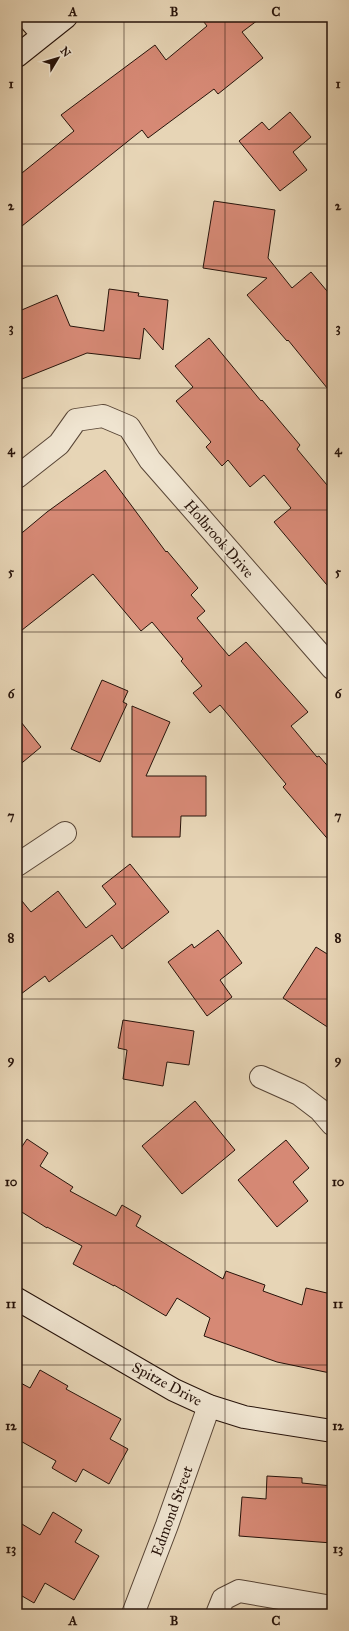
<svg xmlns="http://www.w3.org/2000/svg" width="349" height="1631" font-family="'IM FELL Great Primer',serif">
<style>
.building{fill:#d68975;stroke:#27130a}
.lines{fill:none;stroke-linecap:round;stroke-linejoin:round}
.street-casing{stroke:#574435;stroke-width:24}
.secondary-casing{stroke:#27130a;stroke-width:24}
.street{stroke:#efe4d0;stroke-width:22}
.secondary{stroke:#efe4d0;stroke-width:22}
.grid{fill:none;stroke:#27130a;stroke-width:1;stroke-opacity:0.55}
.labels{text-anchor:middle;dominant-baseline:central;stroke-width:3;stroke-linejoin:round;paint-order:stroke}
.street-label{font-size:15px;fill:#27130a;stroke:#efe4d0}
.neatline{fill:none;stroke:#27130a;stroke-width:1.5}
.grid-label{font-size:13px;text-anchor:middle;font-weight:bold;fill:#27130a}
</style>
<rect width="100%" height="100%" fill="#e7d5b6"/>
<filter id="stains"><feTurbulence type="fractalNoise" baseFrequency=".005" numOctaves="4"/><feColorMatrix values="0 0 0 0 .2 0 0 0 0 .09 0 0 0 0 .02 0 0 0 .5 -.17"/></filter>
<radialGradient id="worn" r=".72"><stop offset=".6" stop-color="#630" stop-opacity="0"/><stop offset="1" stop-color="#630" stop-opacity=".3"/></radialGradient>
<path class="building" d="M200,17H262L242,32L263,58L218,94L214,89L148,138L142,130L17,230V177L74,131L61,115L155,45L166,60L207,26Z
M290,112L311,137L293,152L307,170L280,191L239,141L262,122L269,130Z
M214,201L275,210L268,258L292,288L311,272L332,297V394L288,340L287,341L247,295L267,278L203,268Z
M109,289L139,293L138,296L168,300L163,350L144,328L140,359L87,353L17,381V312L57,295L70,326L104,331Z
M209,338L261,401L262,400L300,445L297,449L332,491V591L274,522L291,508L264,475L250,487L228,460L222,466L206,447L211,442L176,401L193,387L175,366Z
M105,470L166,552L167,551L198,588L191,595L205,611L197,618L229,656L246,642L308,712L291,726L317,757L319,756L332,771V844L283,787L286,784L220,705L210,713L193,693L202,686L181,661L183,659L152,622L141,631L93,574L17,634V537L47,512Z
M102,680L128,691L123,702L127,704L100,762L71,749Z
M132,706L170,722L146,776H206V816H181L180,837H132Z
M17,717L41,747L17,767Z
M130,864L169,912L122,949L112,935L49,982L45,976L17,997V895L31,912L58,891L86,928L116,904L102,886Z
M218,930L242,963L220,980L232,997L207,1016L168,962L192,944L194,948Z
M316,947L332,957V1030L283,998Z
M123,1020L194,1031L189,1065L167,1062L163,1086L123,1079L127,1050L118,1048Z
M195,1101L235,1150L182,1194L142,1146Z
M27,1139L48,1153L40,1166L73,1187L70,1191L116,1216L122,1205L141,1216L136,1226L223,1279L226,1271L265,1285L263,1291L302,1305L306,1288L331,1294L328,1307L332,1308V1362L330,1373L277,1362L204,1336L210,1318L177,1298L166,1316L114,1285V1286L73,1264L82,1246L47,1227V1228L17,1209V1154Z
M286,1140L309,1168L293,1182L308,1201L277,1227L238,1180Z
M40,1370L68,1386L66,1389L121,1419L110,1439L128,1449L109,1484L83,1469L76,1482L52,1468L56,1461L17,1439V1381L30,1388Z
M267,1476L302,1478V1483L332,1486V1543L239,1536L242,1497L266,1499Z
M53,1512L82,1530L75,1542L99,1556L74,1600L45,1583L34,1603L17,1593V1521L40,1535Z"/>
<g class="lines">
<g class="street-casing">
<path id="street" d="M17,477L59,444L76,420L103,416L129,427L150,460L332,668
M17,865L65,833
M261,1077L299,1094L320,1110L332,1124
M133,1614L167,1525L209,1406
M217,1614L223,1599L239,1591L332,1607"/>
</g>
<g class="secondary-casing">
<path id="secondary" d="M27,17L43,35
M17,56L66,17
M17,1299L174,1390L209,1406L244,1417L332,1431"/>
</g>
<use href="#street" class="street"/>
<use href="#secondary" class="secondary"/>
</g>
<path class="grid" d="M124,17V1614M225,17V1614M17,144H332M17,266H332M17,388H332M17,510H332M17,632H332M17,754H332M17,877H332M17,999H332M17,1121H332M17,1243H332M17,1365H332M17,1487H332"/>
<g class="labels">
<g class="street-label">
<text transform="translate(219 539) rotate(49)">Holbrook Drive</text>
<text transform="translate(167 1384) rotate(28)">Spitze Drive</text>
<text transform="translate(172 1511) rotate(-70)">Edmond Street</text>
</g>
</g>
<rect width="349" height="1631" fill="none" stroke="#e7d5b6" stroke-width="44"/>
<g transform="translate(58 58) rotate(52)" stroke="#efe4d0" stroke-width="3" paint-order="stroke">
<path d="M0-3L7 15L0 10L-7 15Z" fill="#27130a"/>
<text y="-6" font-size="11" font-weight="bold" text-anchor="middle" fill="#27130a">N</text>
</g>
<rect x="22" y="22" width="305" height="1587" class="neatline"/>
<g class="grid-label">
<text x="73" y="16">A</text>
<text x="174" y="16">B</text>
<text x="276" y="16">C</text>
<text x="11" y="88">1</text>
<text x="338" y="88">1</text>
<text x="11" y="210">2</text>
<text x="338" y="210">2</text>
<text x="11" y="332">3</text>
<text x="338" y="332">3</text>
<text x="11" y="454">4</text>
<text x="338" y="454">4</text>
<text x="11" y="576">5</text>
<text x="338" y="576">5</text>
<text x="11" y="698">6</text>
<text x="338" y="698">6</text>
<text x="11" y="820">7</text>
<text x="338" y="820">7</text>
<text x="11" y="942">8</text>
<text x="338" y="942">8</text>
<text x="11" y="1064">9</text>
<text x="338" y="1064">9</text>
<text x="11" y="1186">10</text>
<text x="338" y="1186">10</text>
<text x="11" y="1308">11</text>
<text x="338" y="1308">11</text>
<text x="11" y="1430">12</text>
<text x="338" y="1430">12</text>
<text x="11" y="1553">13</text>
<text x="338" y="1553">13</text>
<text x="73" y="1625">A</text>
<text x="174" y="1625">B</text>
<text x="276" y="1625">C</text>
</g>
<rect width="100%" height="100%" filter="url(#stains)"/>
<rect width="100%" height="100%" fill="url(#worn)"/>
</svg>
